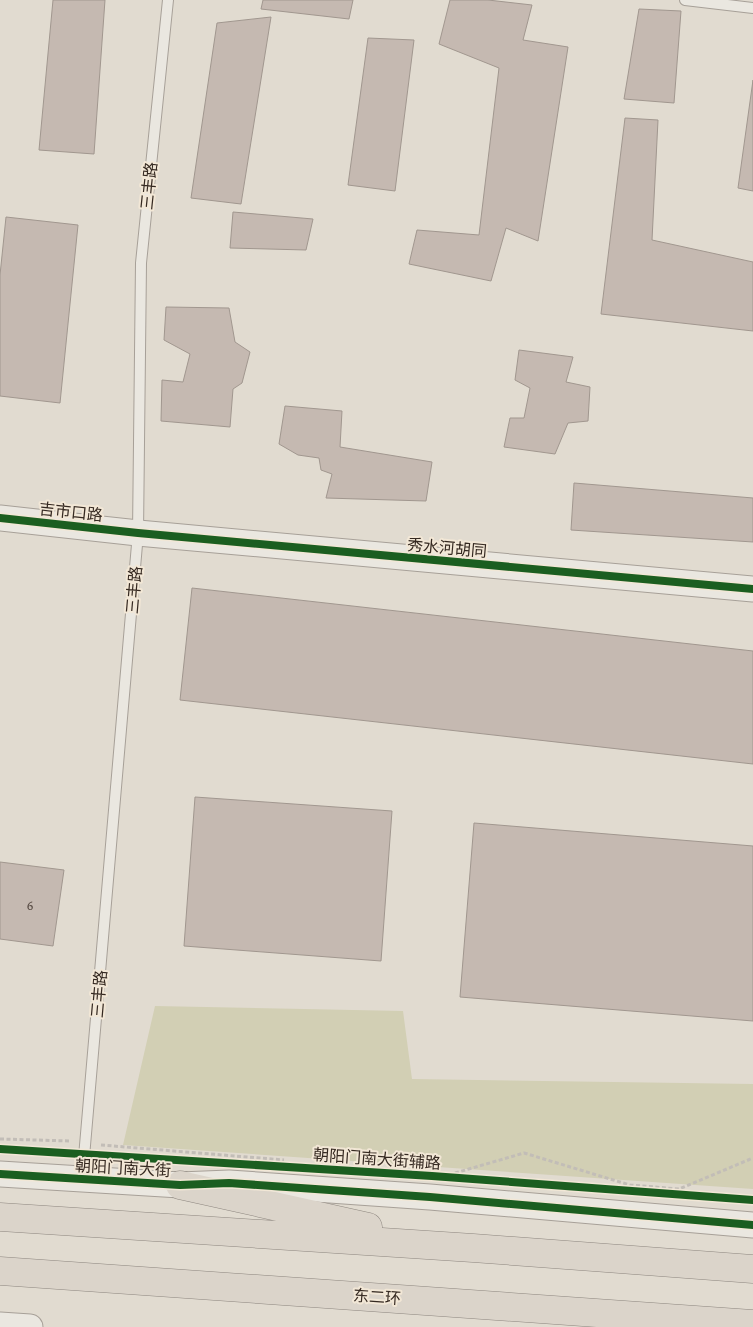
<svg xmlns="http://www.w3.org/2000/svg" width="753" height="1327" font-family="'Crimson Pro','Noto Sans SC',serif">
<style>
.green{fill:#d2cfb4}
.building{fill:#c5b9b1;stroke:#a1978f}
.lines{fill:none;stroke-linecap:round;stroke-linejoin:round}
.service-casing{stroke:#a7a098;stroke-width:12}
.tertiary-casing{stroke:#a7a098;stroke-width:27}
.trunk-casing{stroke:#8d867f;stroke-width:29}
.path{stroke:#c2bdb7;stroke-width:3;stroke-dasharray:4 2.5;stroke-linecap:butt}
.service{stroke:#eae7e0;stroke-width:10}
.tertiary{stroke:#eae7e0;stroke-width:25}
.trunk{stroke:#dbd4ca;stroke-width:28}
.cycleway-casing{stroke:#f2e7d6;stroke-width:11}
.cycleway{stroke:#1b5e20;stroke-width:8}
.labels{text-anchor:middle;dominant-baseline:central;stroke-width:4;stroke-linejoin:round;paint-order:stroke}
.number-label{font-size:14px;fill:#594d45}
.street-label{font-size:16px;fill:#352921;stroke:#f2e7d6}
</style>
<rect width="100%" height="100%" fill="#e1dbd0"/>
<path class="green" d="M155,1006L403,1011L412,1079L753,1084V1189L123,1145Z"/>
<path class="building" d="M53,0H105L94,154L39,150Z
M263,0H353L349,19L261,9Z
M450,0H488L532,5L523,40L568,47L538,241L506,228L491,281L409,264L417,230L479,235L499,68L439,44Z
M639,9L681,11L674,103L624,99Z
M271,17L241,204L191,198L217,23Z
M368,38L414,40L395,191L348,185Z
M753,80V191L738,188Z
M625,118L658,120L652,240L753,262V331L601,314Z
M233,212L313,219L306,250L230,248Z
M6,217L78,225L60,403L0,396V275Z
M166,307L229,308L235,342L250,352L242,383L233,389L230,427L161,421L162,380L183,382L190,354L164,340Z
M519,350L573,357L566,382L590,387L588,421L568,423L555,454L504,447L510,418H524L530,388L515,380Z
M285,406L342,411L340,447L432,462L426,501L326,498L332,474L321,470L319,458L298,455L279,444Z
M574,483L753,498V542L571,530Z
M192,588L753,651V764L180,700Z
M195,797L392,811L381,961L184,946Z
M474,823L753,846V1021L460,997Z
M0,862L64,870L53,946L0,939Z"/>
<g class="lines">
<g class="service-casing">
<path id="service" d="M685,0L753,8
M82,1180L138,533L141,263L168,0"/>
</g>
<g class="tertiary-casing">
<path id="tertiary" d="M0,518L138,533L753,589
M0,1174L180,1185L229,1183L430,1197L753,1225
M0,1325L30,1327"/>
</g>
<g class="trunk-casing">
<path id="trunk" d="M180,1185L368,1227
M0,1217L473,1248L753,1269
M0,1271L753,1324"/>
</g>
<path class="path" d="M0,1139L70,1141
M101,1145L284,1160
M455,1173L524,1153L630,1185L679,1189L753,1158"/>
<use href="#service" class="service"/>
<use href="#tertiary" class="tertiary"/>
<use href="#trunk" class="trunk"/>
<g class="cycleway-casing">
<path id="cycleway" d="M0,518L138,533L753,589
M0,1149L432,1176L753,1200
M0,1174L180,1185L229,1183L430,1197L753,1225"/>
</g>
<use href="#cycleway" class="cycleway"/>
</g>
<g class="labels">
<g class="number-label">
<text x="30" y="905">6</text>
</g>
<g class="street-label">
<text transform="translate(149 186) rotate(-84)">三丰路</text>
<text transform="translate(71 512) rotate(6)">吉市口路</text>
<text transform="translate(447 548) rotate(5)">秀水河胡同</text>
<text transform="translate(134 590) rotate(-85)">三丰路</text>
<text transform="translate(99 994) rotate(-85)">三丰路</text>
<text transform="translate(377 1159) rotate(4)">朝阳门南大街辅路</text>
<text transform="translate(123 1168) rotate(3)">朝阳门南大街</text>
<text transform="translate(377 1297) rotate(4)">东二环</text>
</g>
</g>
</svg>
